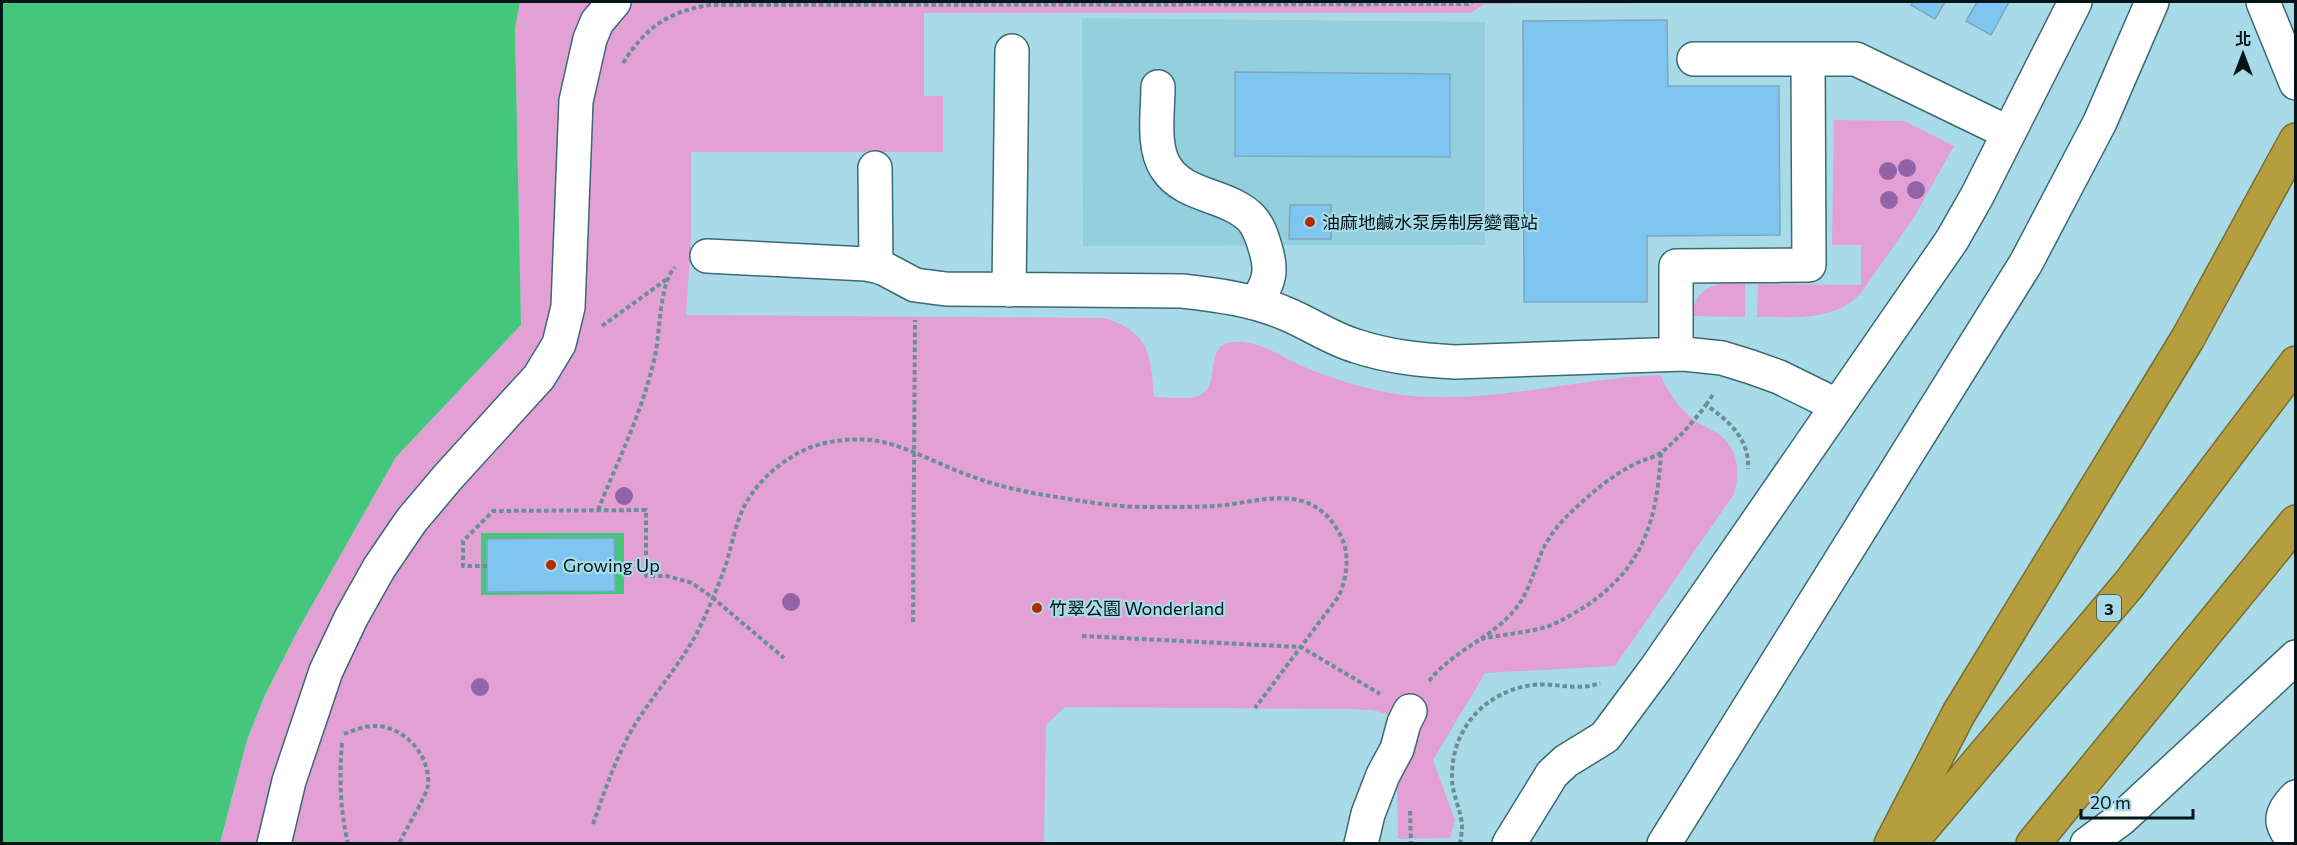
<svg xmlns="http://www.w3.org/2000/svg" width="2297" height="845" font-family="Commissioner,'Noto Sans TC',sans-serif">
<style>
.built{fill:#94cfde}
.green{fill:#e3a0d4}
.water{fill:#45c67d;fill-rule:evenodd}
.building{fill:#7ec6ef;stroke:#7fa6be;stroke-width:1.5}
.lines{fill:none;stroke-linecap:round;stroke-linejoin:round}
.minor-casing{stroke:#3a6a75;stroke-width:36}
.highway-casing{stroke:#776e31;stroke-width:36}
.path{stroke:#688e97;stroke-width:4;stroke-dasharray:4.5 3;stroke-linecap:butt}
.minor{stroke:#fff;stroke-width:33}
.highway{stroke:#b69e3e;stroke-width:33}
.tree{fill:#9363a7}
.poi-dot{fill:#b42a00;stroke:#a8dbe7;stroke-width:2}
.labels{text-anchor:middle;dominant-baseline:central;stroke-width:4.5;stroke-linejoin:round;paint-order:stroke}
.shield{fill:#a8dbe7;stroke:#345057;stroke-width:1.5}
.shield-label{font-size:16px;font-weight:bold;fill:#031519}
.poi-label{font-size:18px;fill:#031519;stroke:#a8dbe7;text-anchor:start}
</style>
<rect width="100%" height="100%" fill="#a8dbe7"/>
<path class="built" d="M1082,18L1485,22V245L1083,246Z"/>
<path class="green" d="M520,2H1890L1485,4L1470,13H924V96H943V152H691V241L686,315L1104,318C1150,332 1151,355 1154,397C1167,397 1183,399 1195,397C1225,390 1201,345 1232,342C1262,340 1282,358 1309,369C1342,382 1378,393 1414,396C1496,403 1578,378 1660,375C1669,392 1679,409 1694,420C1701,425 1708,428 1715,432C1738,445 1741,470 1734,494L1615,666L1485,673L1433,760L1455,820L1450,838L1398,839L1396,717L1373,710L1346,709L1065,707L1046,725L1044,843L220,844L247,740L265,695L298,630L396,457L521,325L515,28Z
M1834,120L1904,121L1954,146L1914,217L1861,293C1833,322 1795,317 1757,317L1758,284L1861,285V245H1832Z
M1726,283L1745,284V317L1691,316C1695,295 1705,286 1726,283Z"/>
<path class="water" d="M2,2H520L515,28L521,325L396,457L298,630L265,695L247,740L220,843H2Z
M481,533H624V594L481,595ZM487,539L614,538L615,590L487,592Z"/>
<path class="building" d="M1913,2H1945L1935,19L1911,5Z
M1977,2H2009L1991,35L1966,21Z
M1667,20L1668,86H1779L1780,235L1647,236V302H1524L1523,21Z
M1235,72L1450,74V157L1235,156Z
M1290,205H1331V239H1289Z
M614,538L615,591L487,592V539Z"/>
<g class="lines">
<g class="minor-casing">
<path id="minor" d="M2263,2L2296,83
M1694,59H1856L2009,133
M1158,87C1158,112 1152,147 1166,168C1185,198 1229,194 1252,219C1259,227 1262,237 1265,247C1273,272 1269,282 1256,303
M875,168L876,266L885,269L915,285L946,289L1182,291C1219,295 1255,300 1289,315C1312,325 1332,339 1356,346C1389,357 1421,360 1455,362L1684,354L1722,358L1751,367L1779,377L1836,405
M707,256L866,264L876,266
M1009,290L1012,51
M1676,354V266L1809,265L1808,59
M2296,797C2278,815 2279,825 2296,843
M274,844L289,781L326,671L351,618L379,568L411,521L448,477L539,377L559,344L568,307L576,101L590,39L597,22L614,2
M1361,844L1368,814L1383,775L1397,749L1404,723L1410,711
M1509,844L1552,774L1566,761L1605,737L1657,667L1952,240L1977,196L2075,2
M1664,844L2026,263L2100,122L2152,2
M2087,844L2121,819L2296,657"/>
</g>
<g class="highway-casing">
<path id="highway" d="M1891,844L1959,713L2188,338L2296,140
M1909,844L2130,583L2296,363
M2033,844L2296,522"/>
</g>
<path class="path" d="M623,63C646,27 668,12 709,5L1468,4L1472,2
M602,326L667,279
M1706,405L1714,393
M598,510C619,458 645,406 656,351C660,328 660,283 675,267
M487,566H463V541L493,511L646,510V576H667L692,583L713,598L784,658
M913,622L915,320
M1082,636L1301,647L1380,694
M1481,639C1503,634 1528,633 1549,626C1562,621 1574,613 1586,606C1644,567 1657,520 1661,452
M1429,681C1452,652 1487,640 1511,614C1529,595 1533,572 1543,549C1552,531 1566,516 1581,503C1598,487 1616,473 1637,463C1645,459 1655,457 1662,452C1678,439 1694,421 1706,405C1728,420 1750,439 1748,469
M344,734C352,731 361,727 371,726C402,724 431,754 428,785C426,798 405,830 399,844
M342,743C339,778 340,809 348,844
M1410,811L1411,844
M593,824C605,790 616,757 634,726C654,694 679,666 697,633C708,611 718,587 726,564C733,542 736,518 749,498C759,482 774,468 790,458C816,440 854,436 883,442C912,449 940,465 968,475C994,485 1023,492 1051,496C1086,502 1121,508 1157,507C1176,507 1196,507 1216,506C1260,502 1308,482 1337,529C1351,551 1348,573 1339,596L1255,708
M1460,844C1461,838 1462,831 1462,825C1461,809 1451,792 1452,776C1452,728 1485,692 1532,685C1555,682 1577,692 1600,683"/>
<use href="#minor" class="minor"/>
<use href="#highway" class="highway"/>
</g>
<g class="tree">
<circle cx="1907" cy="168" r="9"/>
<circle cx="1888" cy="171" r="9"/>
<circle cx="1916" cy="190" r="9"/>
<circle cx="1889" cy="200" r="9"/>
<circle cx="624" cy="496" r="9"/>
<circle cx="791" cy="602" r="9"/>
<circle cx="480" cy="687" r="9"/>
</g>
<g class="poi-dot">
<circle cx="1310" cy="222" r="6"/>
<circle cx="551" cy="565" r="6"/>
<circle cx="1037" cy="608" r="6"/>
</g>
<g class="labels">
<rect class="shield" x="2097" y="595" width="24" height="26" rx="4.5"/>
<g class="shield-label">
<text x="2109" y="608">3</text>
</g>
<g class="poi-label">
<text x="1322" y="222">油麻地鹹水泵房制房變電站</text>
<text x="563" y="565">Growing Up</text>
<text x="1049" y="608">竹翠公園 Wonderland</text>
</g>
</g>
<rect width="2297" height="845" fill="none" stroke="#031519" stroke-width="6"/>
<g transform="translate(2243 54)" stroke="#a8dbe7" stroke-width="4.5" paint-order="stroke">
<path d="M0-4.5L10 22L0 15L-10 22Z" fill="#031519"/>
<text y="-9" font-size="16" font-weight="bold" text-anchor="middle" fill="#031519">北</text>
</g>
<path d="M2081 809v9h112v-9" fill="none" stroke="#031519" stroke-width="3"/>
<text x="2090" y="809" font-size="18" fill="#031519" stroke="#a8dbe7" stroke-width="4.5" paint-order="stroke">20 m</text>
</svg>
